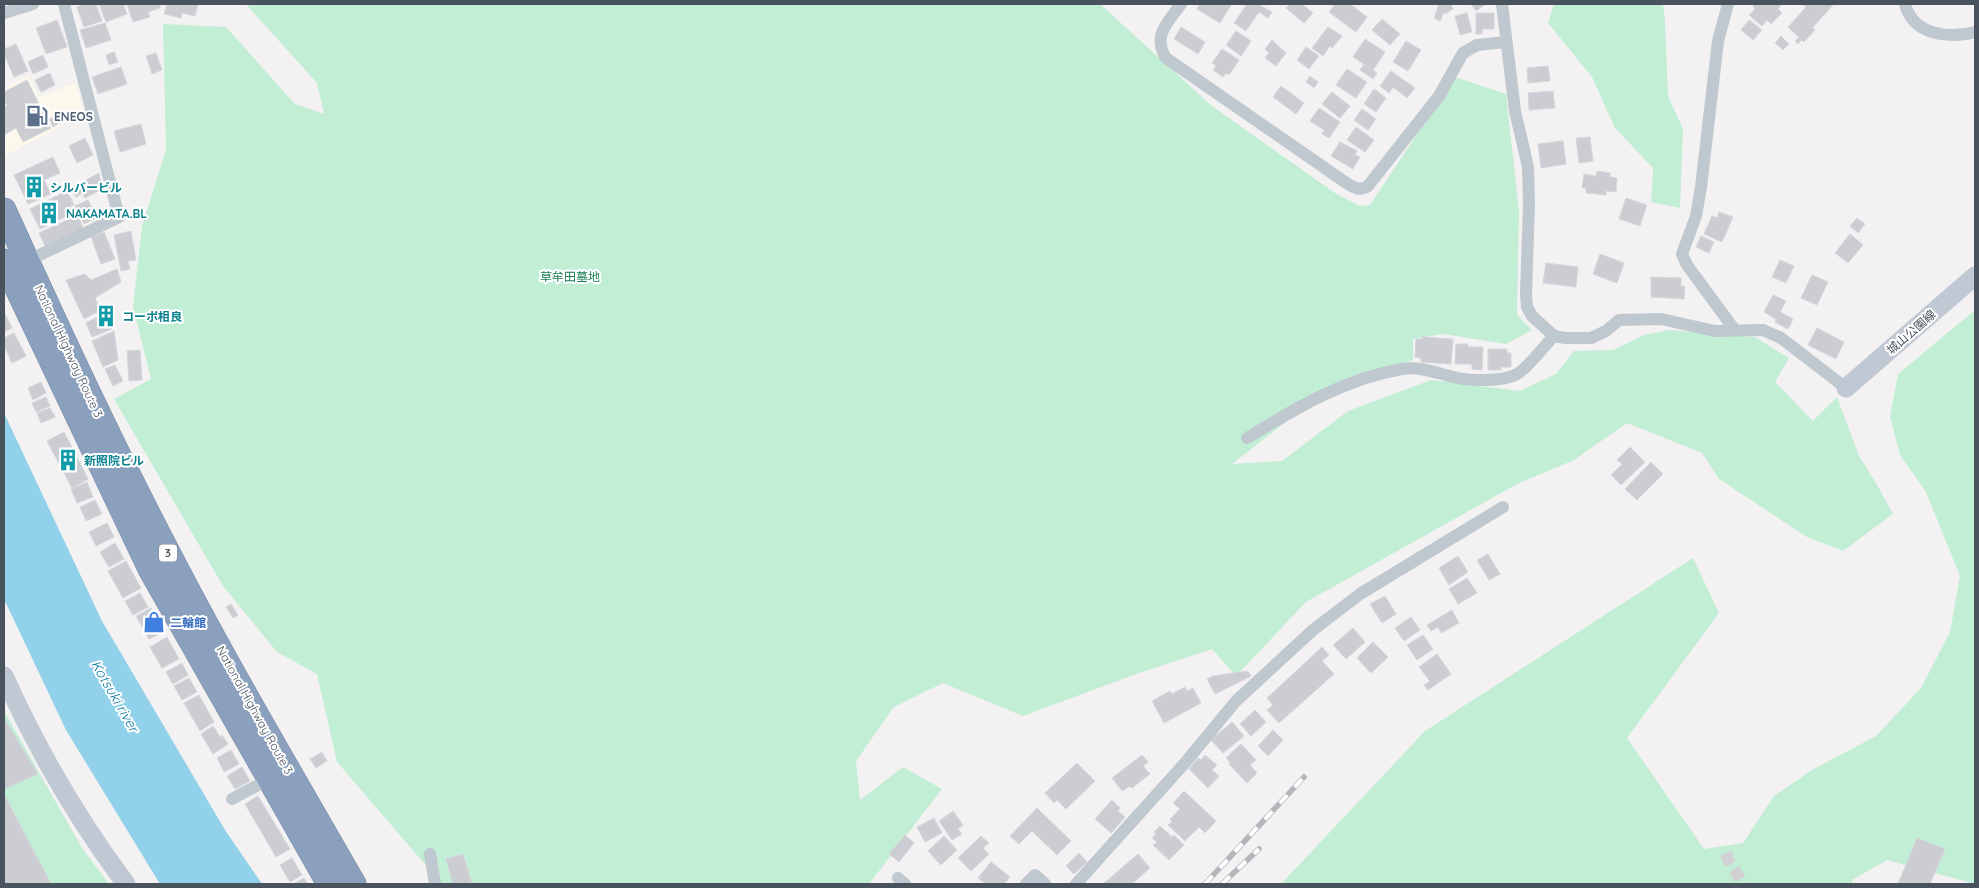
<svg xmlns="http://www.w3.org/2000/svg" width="1979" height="888" font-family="Quicksand,'Noto Sans JP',sans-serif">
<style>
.commercial{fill:#fcf8ec}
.green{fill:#c2eed6}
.water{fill:#91d1e9}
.building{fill:#cbcdd3;stroke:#d5d7dc}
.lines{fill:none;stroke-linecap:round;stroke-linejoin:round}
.street-tunnel{stroke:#d1d1d4;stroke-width:12;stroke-dasharray:12 6;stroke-linecap:butt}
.highway-casing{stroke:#768ba9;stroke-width:25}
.street{stroke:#bfc7cf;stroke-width:12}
.secondary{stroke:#c0c8d4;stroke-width:19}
.highway{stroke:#8ba0bd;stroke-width:24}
.rail-casing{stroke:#b3b6bb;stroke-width:5.5}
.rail{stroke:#fff;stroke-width:4;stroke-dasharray:11;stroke-linecap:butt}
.labels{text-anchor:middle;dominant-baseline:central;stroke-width:4;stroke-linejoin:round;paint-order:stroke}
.shield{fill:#fff;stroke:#80878e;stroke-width:1}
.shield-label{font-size:11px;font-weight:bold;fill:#49535e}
.service-label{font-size:12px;font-weight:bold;fill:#4e5e75;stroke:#fff;text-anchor:start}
.culture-label{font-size:12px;font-weight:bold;fill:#0d838f;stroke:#fff;text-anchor:start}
.park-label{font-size:12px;fill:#1b7e53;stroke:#fff}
.street-label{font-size:12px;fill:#49535e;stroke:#fff}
.shop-label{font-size:12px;font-weight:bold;fill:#366cbe;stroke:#fff;text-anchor:start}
.water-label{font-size:14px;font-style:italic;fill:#127ea8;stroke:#fff}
</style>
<rect width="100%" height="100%" fill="#f3f1f1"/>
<path class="commercial" d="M28,76L39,97L76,83L83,111L58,121L59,126L54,128L55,130L4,156V88Z"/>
<path class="green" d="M246,4H1100L1212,106L1335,193L1360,206L1370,205L1455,77L1506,94L1519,211L1517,315L1532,330L1506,344L1443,334L1413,339V360L1337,382L1232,464L1282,461L1348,411L1431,380L1520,391L1556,374L1574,351L1613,350L1644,335L1669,330L1755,337L1789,358L1775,382L1813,421L1837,397L1859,456L1876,483L1893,514L1843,551L1807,537L1719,479L1702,453L1627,423L1574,460L1519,483L1306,602L1236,676L1212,649L1139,673L1023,716L943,683L894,707L856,761L860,800L903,767L942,789L869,884H442L337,762L317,674L277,652L223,586L114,399L151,379L133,307L142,226L166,150L163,24L226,27L295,104L324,114L317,83Z
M1554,4H1663L1665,22L1668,96L1683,129L1680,208L1651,202L1653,168L1615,128L1592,77L1548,23Z
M1975,310V884L1887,860L1852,880V884H1281L1425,731L1693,558L1719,613L1627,738L1704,849L1743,843L1774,796L1812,770L1876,736L1921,688L1950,632L1960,576L1926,492L1900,455L1890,416L1898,374Z
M4,711L82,848L109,884H4Z"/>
<path class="water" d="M4,413L102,621L225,830L262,884H160L66,730L4,599Z"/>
<path class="building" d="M85,4H96L102,21L84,27L77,7Z
M99,4H123L127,14L106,22Z
M127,4H159L160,8L148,12L150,17L133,22Z
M163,4H198L195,16L182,13L181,18L164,14L167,5Z
M1200,4H1228L1231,5L1220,23L1197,9Z
M1247,4H1258L1272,12L1268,18L1259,12L1246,31L1234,23Z
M1290,4H1302L1313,13L1304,23L1286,8Z
M1335,4H1350L1367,17L1356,32L1329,12Z
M1439,4H1450L1453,9L1445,14L1444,12L1440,21L1434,18Z
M1471,4H1486L1476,11Z
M1755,4H1782L1778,9L1782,13L1771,24L1767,20L1762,26L1749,15L1755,9L1753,6Z
M1804,4H1834L1812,28L1815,30L1804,42L1802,40L1798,44L1795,41L1799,37L1788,27L1806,7L1803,5Z
M1467,13L1472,32L1460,35L1455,16Z
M1476,13H1494V29H1482V34H1476Z
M1382,19L1400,34L1390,45L1372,30Z
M57,20L67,47L46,54L36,28Z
M1749,20L1762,30L1753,40L1741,30Z
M105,23L111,40L86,48L80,30Z
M1181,27L1205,42L1198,54L1174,39Z
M1328,27L1342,36L1332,48L1330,46L1323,56L1312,48Z
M1236,31L1251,41L1241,56L1226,45Z
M1781,36L1789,44L1783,50L1775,43Z
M1365,39L1385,52L1373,70L1353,57Z
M1272,40L1286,53L1276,66L1265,58L1269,53L1265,49Z
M1406,41L1421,50L1408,71L1393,62Z
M16,44L28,71L14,77L4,54V49Z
M1306,47L1319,56L1309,69L1297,60Z
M1222,49L1239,60L1229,75L1226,73L1223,77L1213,70L1216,66L1212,63Z
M114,52L118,62L109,65L106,55Z
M156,53L162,70L152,74L146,56Z
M43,55L48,67L33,74L28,62Z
M1364,64L1377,73L1373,79L1360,70Z
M1548,66L1550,81L1528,83L1527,68Z
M121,67L127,84L98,94L92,77Z
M1347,69L1367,82L1356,98L1336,85Z
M1391,71L1415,88L1407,98L1393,87L1389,93L1380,86Z
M50,73L55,85L41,92L35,80Z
M1310,76L1318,82L1314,88L1306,82Z
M27,80L51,128L23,142L16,128L4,135V108L7,106L4,99V92Z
M1281,86L1304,103L1296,114L1273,97Z
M1374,89L1386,98L1376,112L1364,104Z
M1553,91L1555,108L1529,110L1528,93Z
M1332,92L1350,106L1340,118L1322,104Z
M1319,108L1340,122L1329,138L1322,134L1324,130L1310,121Z
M1362,109L1376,119L1368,130L1354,120Z
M54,117L58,124L53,127L49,119Z
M141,124L146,144L120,152L114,131Z
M1356,127L1374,140L1365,152L1347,140Z
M1590,137L1593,161L1579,163L1576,138Z
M85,138L93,155L77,163L69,146Z
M1563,141L1566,164L1541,168L1538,144Z
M1340,142L1357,151L1355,155L1360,157L1353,169L1331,156Z
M53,157L60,173L44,180L51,194L28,204L14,175Z
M1597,171L1610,173V177L1617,178L1616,192L1606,191V195L1586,193V188H1582L1584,174L1596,176Z
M99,173L102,189L85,198L82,193L76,197L71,188Z
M67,191L74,205L64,209L67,216L40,229L30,209Z
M1626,198L1647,205L1640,226L1619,219Z
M88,200L96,218L84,224L75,206Z
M1719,212L1733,217L1722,242L1704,234L1712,216L1717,218Z
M78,215L83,228L45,246L39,233Z
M1857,218L1865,224L1858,233L1850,226Z
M131,231L136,260L128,261L130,269L121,271L114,235Z
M104,232L115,259L101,264L91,237Z
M1850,234L1863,245L1848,263L1835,253Z
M1701,236L1714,242L1709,253L1696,247Z
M1600,254L1624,263L1617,283L1593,274Z
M1780,260L1794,266L1786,283L1772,277Z
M1546,263L1578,267L1576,287L1543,283Z
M117,269L121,282L95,298L101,310L84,319L66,280L85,274L91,280Z
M1812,275L1828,282L1817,305L1801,298Z
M1651,277L1681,278V286H1685L1684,299L1651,297Z
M1773,295L1786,301L1780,312L1793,319L1788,329L1775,322L1776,319L1764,312Z
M112,309V329L92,337L86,323Z
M4,312L12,328L4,332Z
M1817,328L1844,342L1836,359L1808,345Z
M114,331L118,360L103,367L92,341Z
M14,333L26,356L12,363L4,345V338Z
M1422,337L1453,339L1451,364L1421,362V358L1415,357L1416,339H1422Z
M1456,344H1468V347H1483L1482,370L1472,369V364H1455Z
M1488,349H1507V353H1511V367H1501V370H1488Z
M140,350L142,380L129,381L127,351Z
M115,365L123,381L113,386L105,369Z
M41,382L46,393L33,400L28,388Z
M46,397L50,406L36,412L32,403Z
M50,408L55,417L41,423L37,413Z
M64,432L88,479L72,488L47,441Z
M1630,447L1645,462L1621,485L1611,475L1622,464L1617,460Z
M1651,462L1663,474L1637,500L1625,489Z
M87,482L93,497L77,503L71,489Z
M95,500L102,514L86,521L80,507Z
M107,523L114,537L96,546L89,532Z
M115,543L124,559L109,567L100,552Z
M1488,554L1500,574L1489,580L1477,560Z
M1458,556L1468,572L1449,585L1439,568Z
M126,561L141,588L123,598L108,571Z
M1467,578L1477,593L1458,604L1449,589Z
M140,593L148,607L133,615L125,601Z
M1385,596L1396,614L1382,623L1370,604Z
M231,604L238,615L233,618L226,607Z
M151,608L164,632L149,639L136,616Z
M1452,610L1459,623L1441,633L1438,627L1431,631L1427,625Z
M1411,617L1420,630L1404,641L1395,628Z
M1353,628L1365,642L1346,659L1333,645Z
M1423,635L1433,649L1417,660L1407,645Z
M167,637L179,659L162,668L150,647Z
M1373,642L1388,657L1371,673L1357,658Z
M1322,647L1329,655L1322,661L1334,674L1279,723L1267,710L1273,705L1267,698Z
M1437,654L1451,674L1428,690L1424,685L1430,681L1419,667Z
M182,663L188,675L173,684L166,672Z
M1248,671L1251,676L1215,694L1207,679L1213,676Z
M189,678L197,692L182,700L174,686Z
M1185,687L1187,691L1193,688L1201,703L1164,723L1152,701L1170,691L1172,694Z
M199,695L214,722L200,731L184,703Z
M1255,710L1266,722L1251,736L1240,724Z
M6,721L38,774L4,789V722Z
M1232,722L1244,736L1223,753L1211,740Z
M213,726L220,737L222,735L228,744L213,754L201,734Z
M1273,730L1283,740L1268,756L1258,746Z
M1241,744L1256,760L1250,765L1257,773L1247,783L1229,764L1230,762L1226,758Z
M231,750L239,764L224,772L217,758Z
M322,752L327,761L316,768L310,759Z
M1142,755L1148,762L1143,766L1150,774L1132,788L1130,786L1122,791L1112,778Z
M1205,755L1217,765L1212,770L1219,776L1208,788L1189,769L1198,758L1201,760Z
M1077,763L1095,781L1066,809L1057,800L1054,803L1045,793Z
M242,767L250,781L235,789L227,776Z
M1184,791L1216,821L1205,833L1199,827L1185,841L1168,825L1172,822L1170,819L1180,809L1173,803Z
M4,794L51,884H4Z
M258,796L290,849L276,857L245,804Z
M1112,800L1120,808L1118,811L1125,817L1111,833L1095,819Z
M1037,808L1071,841L1057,855L1032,831L1019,844L1010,836Z
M953,811L963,825L958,829L962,834L952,840L939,821Z
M934,818L942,833L925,842L917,827Z
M1160,826L1172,837L1174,835L1184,845L1169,860L1153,845L1157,842L1152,838L1156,834L1154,832Z
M905,835L914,843L899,862L889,854Z
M944,836L957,850L941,865L928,851Z
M981,836L989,843L983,848L989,854L971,871L958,858Z
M1917,838L1945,849L1930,884H1898Z
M1079,853L1087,862L1074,874L1066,866Z
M463,854L472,884H453L446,859Z
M1138,854L1150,868L1132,884H1103Z
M292,858L302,875L290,882L280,865Z
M991,862L1010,877L1004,884H986L978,878Z
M304,878L308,884H293Z"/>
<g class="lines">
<path class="street-tunnel" d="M1726,853L1729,862L1744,884"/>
<g class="highway-casing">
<path id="highway" d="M4,210C57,327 111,444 171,558C228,668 292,776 354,884
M4,261L150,569L329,884"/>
</g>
<path class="street" d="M1181,4C1168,22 1152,36 1166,58L1345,182C1353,187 1359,192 1368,186L1439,96L1463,53L1477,45L1506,42
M1502,4L1515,111L1528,167L1529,205L1526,294L1527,307L1532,316L1554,336L1565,338H1591L1606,331L1619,320L1661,319L1715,331L1763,330L1781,338L1846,388
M1728,4L1718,41L1701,187L1696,216L1682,254L1687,265L1734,329
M1905,4C1913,35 1948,39 1975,32
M4,13L33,4
M27,261L119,217L64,4
M1247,438C1296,408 1344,379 1402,369C1420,366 1436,373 1453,377C1469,381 1503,382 1517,374C1527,369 1545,345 1554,336
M232,799L269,779
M430,854L435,884
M898,878L905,884
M1026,884L1035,875L1045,884
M1076,884L1184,764L1236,701L1313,630L1360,594L1503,507"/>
<path class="secondary" d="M1846,388L1975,276
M4,676C37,749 78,820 126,884"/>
<use href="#highway" class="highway"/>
<g class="rail-casing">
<path id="rail" d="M1205,884L1304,777
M1222,884L1259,849"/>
</g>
<use href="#rail" class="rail"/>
</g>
<defs>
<g id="fuel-bare" transform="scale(1.725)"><path d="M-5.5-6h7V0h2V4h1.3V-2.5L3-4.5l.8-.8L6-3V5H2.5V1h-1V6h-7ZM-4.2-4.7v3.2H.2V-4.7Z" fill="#5c6f8a" stroke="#fff" stroke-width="2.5" paint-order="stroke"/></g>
<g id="building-bare" transform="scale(1.725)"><path d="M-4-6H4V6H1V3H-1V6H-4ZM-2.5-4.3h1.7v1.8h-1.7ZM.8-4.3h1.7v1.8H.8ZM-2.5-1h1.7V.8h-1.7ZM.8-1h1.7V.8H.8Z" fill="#0f9aa8" stroke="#fff" stroke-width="2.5" paint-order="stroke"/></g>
<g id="shop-bare" transform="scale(1.725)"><path d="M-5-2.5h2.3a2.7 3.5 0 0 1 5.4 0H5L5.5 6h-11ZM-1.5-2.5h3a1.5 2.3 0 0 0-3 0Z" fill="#3f7fe0" stroke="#fff" stroke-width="2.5" paint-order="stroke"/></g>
</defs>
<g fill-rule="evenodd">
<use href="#fuel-bare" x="37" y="116"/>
<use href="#building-bare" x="34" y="187"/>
<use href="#building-bare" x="49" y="213"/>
<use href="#building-bare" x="106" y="316"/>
<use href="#building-bare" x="68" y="460"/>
<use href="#shop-bare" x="154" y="622"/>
</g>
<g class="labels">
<rect class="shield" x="159" y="544.5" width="18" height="17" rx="4"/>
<g class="shield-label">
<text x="168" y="553">3</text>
</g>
<g class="service-label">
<text x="54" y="116">ENEOS</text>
</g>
<g class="culture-label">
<text x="50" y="187">シルバービル</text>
<text x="66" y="213">NAKAMATA.BL</text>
<text x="122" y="316">コーポ相良</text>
<text x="84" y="460">新照院ビル</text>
</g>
<g class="park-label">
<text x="570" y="276">草牟田墓地</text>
</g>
<g class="street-label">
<text transform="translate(1911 332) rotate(-41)">城山公園線</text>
<text transform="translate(69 351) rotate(65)">National Highway Route 3</text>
<text transform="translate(255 710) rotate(61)">National Highway Route 3</text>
</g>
<g class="shop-label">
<text x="170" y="622">二輪館</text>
</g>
<g class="water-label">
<text transform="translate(115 696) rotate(60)">Kotsuki river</text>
</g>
</g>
<rect width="1979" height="888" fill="none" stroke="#49535e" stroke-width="10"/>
</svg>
